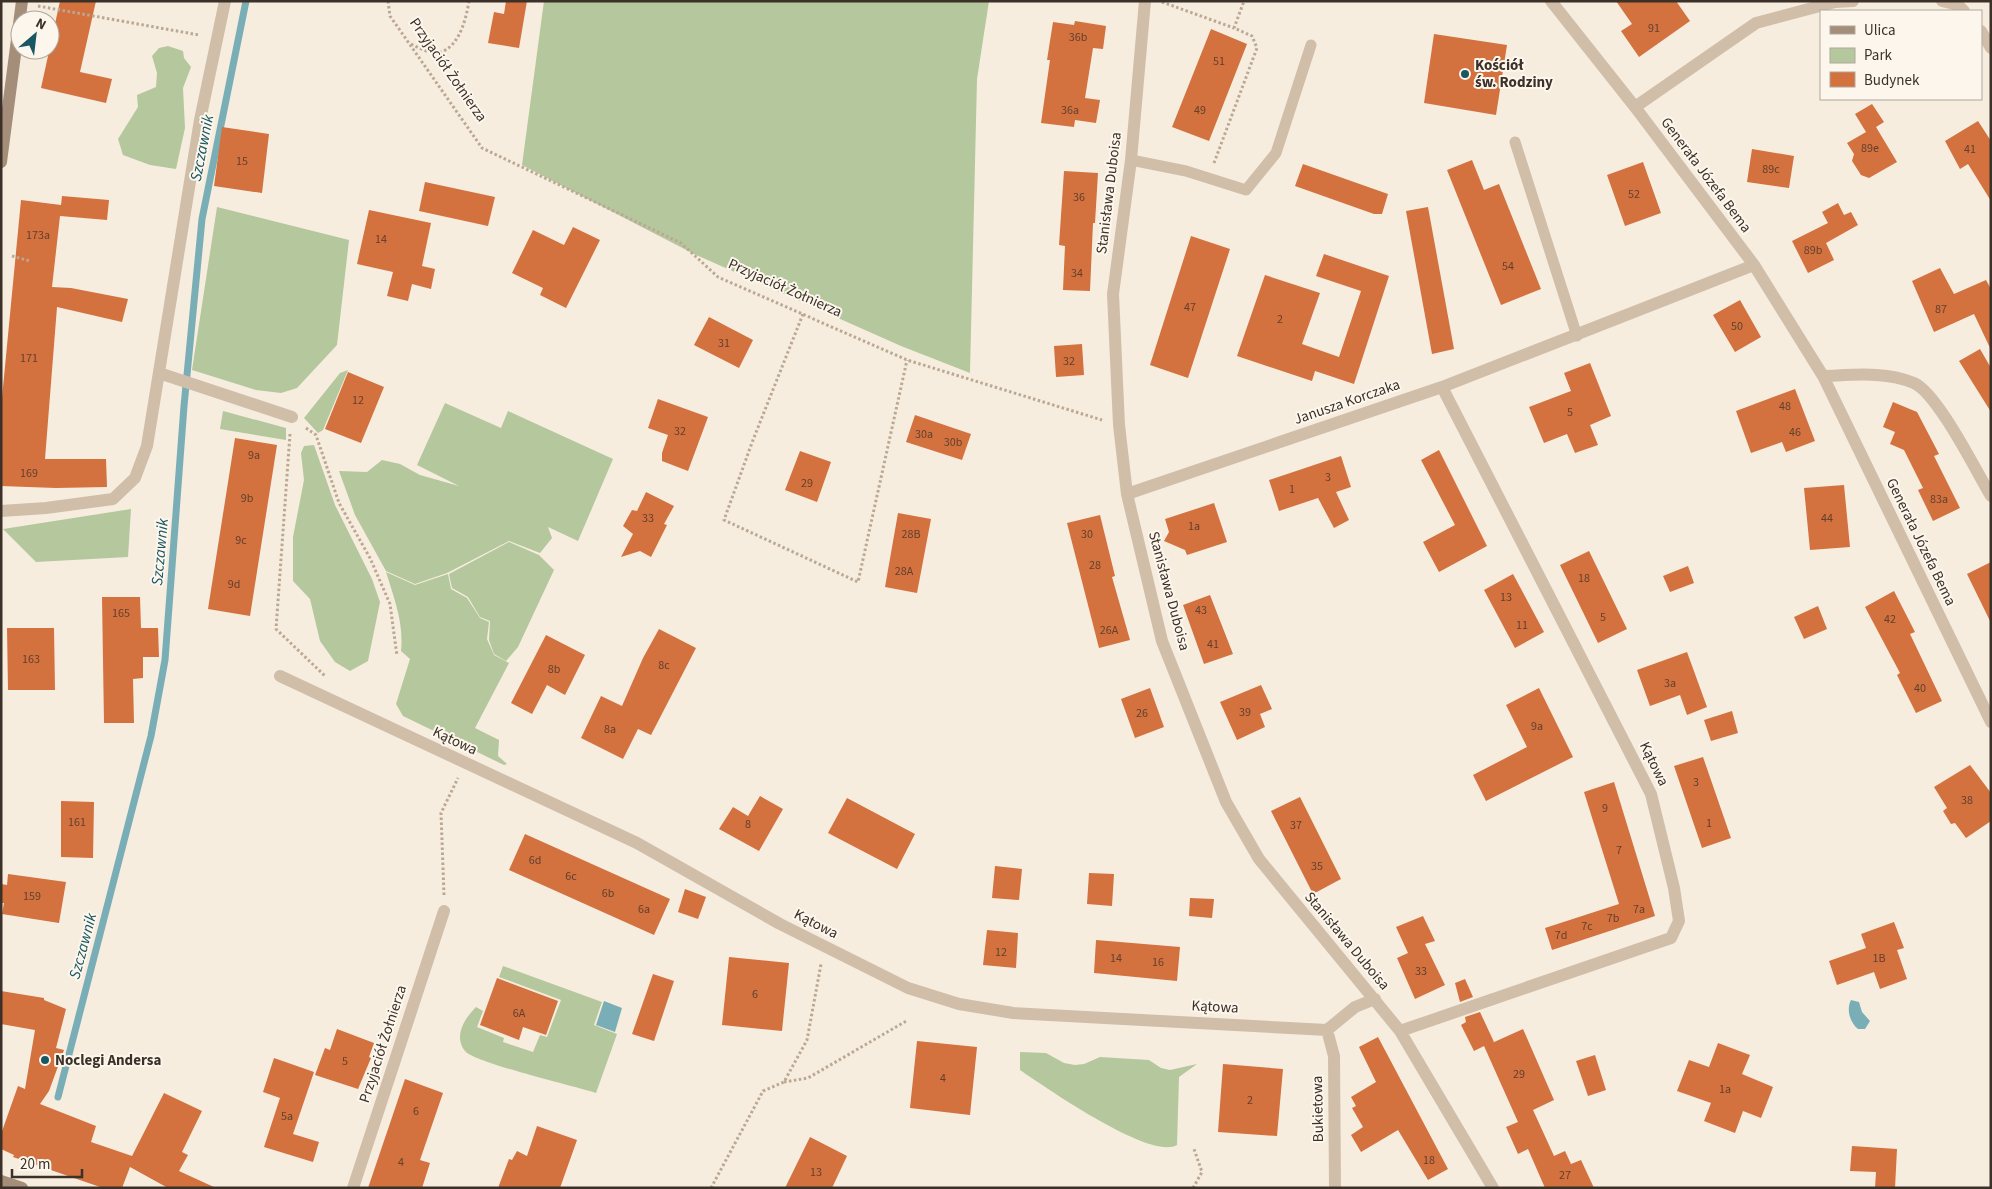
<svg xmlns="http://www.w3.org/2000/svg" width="1992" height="1189" font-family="'Source Sans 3',sans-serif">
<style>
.green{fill:#b5c79c}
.water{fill:#7aaeb6}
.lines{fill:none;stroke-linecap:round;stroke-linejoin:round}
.stream{stroke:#7aaeb6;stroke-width:7}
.building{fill:#d3713f}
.path{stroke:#bca892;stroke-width:3;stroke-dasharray:2.5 2.5;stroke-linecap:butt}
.lane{stroke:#d0bea9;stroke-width:11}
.street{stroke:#d0bea9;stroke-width:12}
.secondary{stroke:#a48d79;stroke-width:12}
.poi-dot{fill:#195763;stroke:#fcf6ec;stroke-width:2}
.labels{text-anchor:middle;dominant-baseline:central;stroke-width:4;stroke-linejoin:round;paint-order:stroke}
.number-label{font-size:12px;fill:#62412e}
.poi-label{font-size:15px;font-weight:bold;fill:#3c3129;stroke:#fcf6ec;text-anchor:start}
.street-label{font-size:15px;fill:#3c3129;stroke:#fcf6ec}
.water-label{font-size:16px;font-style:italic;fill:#195763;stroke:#fcf6ec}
</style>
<rect width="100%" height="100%" fill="#f6eddf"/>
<path class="green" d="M544,1H989L977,79L970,373L901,346L694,254L522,165Z
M168,46L183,51L184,58L191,67L183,88L185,128L176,169L150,165L123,155L118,139L138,107L137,95L156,87L157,73L152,56L159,48Z
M217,207L349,240L337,345L297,388L281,393L256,390L192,370Z
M348,370L323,430L318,433L304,418L340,373Z
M445,403L501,428L508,411L613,459L578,541L548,527L552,538L540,553L509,541L447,573L415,584L386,571L355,515L339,471L367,472L382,460L400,464L420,475L459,486L417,465Z
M223,411L286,428V440L220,429Z
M314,445L335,505L372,579L380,602L368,661L350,671L335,662L320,641L310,599L293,581V537L304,480L301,453L304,446Z
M131,509L128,557L36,562L3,529Z
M509,542L539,555L554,570L518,647L506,661L494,654L489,640L490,621L480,617L468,597L452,588L449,574Z
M386,572L415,585L448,574L451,589L467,598L480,618L489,622L487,639L494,655L509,663L475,728L499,740L498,756L507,764L504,765L403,716L396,704L410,659L401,651C404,623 394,598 386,572Z
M503,966L602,1002L594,1025L617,1034L596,1093C574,1086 475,1063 465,1051C453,1036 465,1018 476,1007L483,1011L477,1027L504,1038L503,1042L533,1052L540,1035L547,1037L561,1000L499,977Z
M1020,1052L1046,1053L1064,1063L1075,1065L1084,1064L1100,1057L1149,1060L1161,1068L1170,1070L1197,1064L1179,1077L1177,1145C1151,1161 1045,1087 1020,1070Z"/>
<path class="water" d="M1851,1000L1859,1002L1862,1012L1870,1021L1865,1029H1858C1850,1023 1846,1009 1851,1000Z
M604,1001L622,1008L615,1032L596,1025Z"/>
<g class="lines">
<path class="stream" d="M58,1097L151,736L165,660L184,406L202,219L246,1"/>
</g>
<path class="building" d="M60,1H96L80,72L112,79L106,103L41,88Z
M506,1H527L519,48L488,43L494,12L504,14Z
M1616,1H1676L1690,21L1639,57L1621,31L1632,24Z
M1075,21L1106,26L1103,49L1093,48L1085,98L1100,100L1096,123L1075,120L1074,127L1041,123L1050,60H1047L1053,22L1074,25Z
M1211,29L1247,44L1209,141L1172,127Z
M1434,34L1507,45L1496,115L1424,103Z
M1872,104L1884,122L1876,127L1897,162L1869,178L1861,175L1852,161L1854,154L1847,143L1866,132L1855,114Z
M1978,121L1991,141V201L1968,164L1960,169L1945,141Z
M222,127L269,134L262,193L214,186Z
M1752,149L1794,156L1789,188L1747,182Z
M1472,160L1484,190L1499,184L1541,289L1501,305L1447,170Z
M1643,162L1661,213L1625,226L1607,175Z
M1303,164L1388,194L1382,214H1374L1295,186Z
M1064,171L1098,173L1095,223H1093L1090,291L1063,290L1065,246L1059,245Z
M425,182L495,197L488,226L419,211Z
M62,196L109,200L107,220L60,216L52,287L71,288L128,299L122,322L57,307L45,459H106L107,487L56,488L1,486V408L21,200L61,205Z
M1838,203L1844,215L1851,212L1858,225L1826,243L1834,260L1808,273L1792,241L1828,223L1822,212Z
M1428,207L1454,349L1432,354L1406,211Z
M369,210L431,223L422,266L435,269L431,289L412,284L408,301L387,296L393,272L357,264Z
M573,227L600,240L566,308L540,295L543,288L512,273L533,230L564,245Z
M1191,236L1230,249L1188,378L1150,365Z
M1324,254L1389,276L1354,384L1315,371L1312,381L1237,356L1265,275L1320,293L1302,344L1339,357L1361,291L1316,276Z
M1940,268L1954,294L1986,280L1991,289V350L1974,314L1934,332L1912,281Z
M1740,300L1761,337L1735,352L1713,315Z
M709,317L753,340L739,368L694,345Z
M1082,344L1084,375L1056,377L1054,346Z
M1980,349L1991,368V412L1959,361Z
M1590,363L1611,416L1590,425L1598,445L1575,453L1567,434L1544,443L1529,407L1571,391L1564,373Z
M348,372L384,387L361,443L325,429Z
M1795,389L1815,441L1786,452L1782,442L1751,453L1736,411Z
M658,399L708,417L688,471L662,461V453L668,435L648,428Z
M1893,402L1917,412L1939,454L1934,456L1960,508L1933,521L1918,490L1923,488L1904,450L1890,444L1895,432L1883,427Z
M915,415L971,434L962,460L906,442Z
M235,438L277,445L250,616L208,609Z
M1439,450L1487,546L1439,572L1423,542L1455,525L1421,460Z
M800,451L831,462L817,502L785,490Z
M1341,456L1351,487L1336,492L1349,520L1334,528L1318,498L1279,511L1269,480Z
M1844,485L1850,547L1810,550L1804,488Z
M646,492L674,506L664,524L667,525L651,557L640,551L621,557L633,534L623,526L632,510L637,511Z
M1214,503L1227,542L1187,555L1185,550L1164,541L1169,532L1165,519Z
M898,513L931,519L917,593L885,587Z
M1100,515L1115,576L1112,577L1130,640L1099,648L1067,523Z
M1589,551L1627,629L1598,643L1560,565Z
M1991,562V623L1967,574Z
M1688,566L1694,583L1670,592L1663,576Z
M1513,574L1544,632L1515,648L1484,590Z
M1894,591L1915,632L1910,634L1942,701L1916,713L1897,675L1900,673L1865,607Z
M1210,595L1233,654L1204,664L1183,605Z
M102,597H140L141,628H158L159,657H143V678L133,679L134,723H104Z
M1818,606L1827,629L1804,639L1794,617Z
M7,628H54L55,690H8Z
M659,629L696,648L651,735L638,729L623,759L581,738L601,696L622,706L643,658Z
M546,635L585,655L565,695L547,685L532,714L511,703Z
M1687,652L1707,707L1687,715L1680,695L1650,706L1637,670Z
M1261,685L1272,709L1260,714L1265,727L1237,740L1220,702Z
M1150,688L1164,727L1135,738L1121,699Z
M1539,688L1573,757L1486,801L1473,775L1527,747L1506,705Z
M1732,711L1738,733L1711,741L1704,720Z
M1703,757L1731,838L1702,848L1674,766Z
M1970,765L1991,793V821L1966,838L1955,823L1951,824L1943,811L1947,808L1934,787Z
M1614,782L1655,916L1552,950L1545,928L1619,904L1584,792Z
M760,796L783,809L759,851L719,829L733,807L748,816Z
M1300,797L1341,879L1313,894L1271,811Z
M847,798L915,834L897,869L828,833Z
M61,801L94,802L93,858L61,857Z
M525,834L670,899L654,935L509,870Z
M995,866L1022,869L1019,900L992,898Z
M1089,873L1114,874L1112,906L1087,904Z
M8,874L66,882L59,923L2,914L4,903H1V884L7,885Z
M685,889L706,897L698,919L678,912Z
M1190,898L1214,899L1212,918L1189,916Z
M1423,916L1435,941L1425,944L1445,985L1415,999L1397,958L1408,953L1396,927Z
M1894,922L1904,948L1897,950L1907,979L1880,989L1874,972L1837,985L1829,961L1866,948L1861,934Z
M987,930L1018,933L1016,968L983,965Z
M1096,940L1180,947L1177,981L1094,973Z
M729,957L789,963L782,1031L722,1025Z
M653,974L674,981L654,1041L632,1034Z
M497,978L558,1001L546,1035L523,1027L519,1040L480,1025Z
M1465,979L1473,997L1460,1002L1455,983Z
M1,991L44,998V1000L66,1009L56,1048L64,1050L49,1091L40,1104L96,1126L91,1142L132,1156L164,1093L202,1111L182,1152L188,1155L179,1171L216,1188H168L130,1167L122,1188H103L13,1157L14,1155L1,1149V1134L18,1086L25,1089L35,1030L1,1024Z
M1480,1012L1494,1042L1492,1043L1523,1029L1554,1100L1533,1110L1554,1156L1565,1151L1571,1164L1581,1160L1594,1188H1545L1528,1149L1518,1154L1506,1127L1518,1122L1484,1046L1474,1051L1461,1025L1466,1022L1465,1017Z
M337,1029L374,1043L369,1057L371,1058L358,1089L315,1075L325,1048L330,1050Z
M1378,1037L1448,1169L1428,1180L1398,1130L1361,1152L1351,1135L1363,1127L1352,1108L1356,1106L1351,1097L1376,1082L1359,1047Z
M917,1041L977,1047L970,1115L910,1108Z
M1718,1043L1750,1055L1742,1074L1773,1087L1761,1118L1743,1111L1735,1133L1704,1121L1711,1103L1677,1091L1689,1060L1709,1067Z
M1595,1055L1606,1090L1588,1096L1576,1061Z
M274,1058L314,1072L293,1134L319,1142L313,1162L264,1147L280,1098L263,1092Z
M1223,1064L1283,1069L1277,1136L1218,1132Z
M405,1079L443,1093L420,1160L430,1163L422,1188H368Z
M537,1126L577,1140L560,1188H498L509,1159L512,1160L517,1151L527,1156Z
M810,1137L847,1156L832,1188H785Z
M1852,1146L1897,1149L1895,1188H1875L1876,1172L1850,1171Z"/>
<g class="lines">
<path class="path" d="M388,1L390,16L482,148L681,243L718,277L907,360L1102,420
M1162,2L1234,28
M38,6L199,35
M411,44C417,47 423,50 429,52C457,58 466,20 469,1
M1214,163L1257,48L1252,36L1234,28L1244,1
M12,256L30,261
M803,314L753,440L724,520L858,582L907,360
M306,428L316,435L339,503L370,558L390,604L397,656
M290,434L276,629L325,676
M444,895L441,813L458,778
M784,1082L808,1078L908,1020
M711,1188L763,1091L784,1082L807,1040L821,964
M1193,1188L1202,1172L1194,1149"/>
<path class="lane" d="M1515,142L1577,336
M1131,160L1186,171L1246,190L1276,153L1311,45"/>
<path class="street" d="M1145,1L1131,160L1113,294L1119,425L1127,494L1162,641L1226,802L1259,859L1400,1031L1493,1188
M1551,1L1635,107L1754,265L1823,376L1991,722
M1942,1L1958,5L1964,11
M1981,31L1991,48
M1635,107L1756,23L1835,2L1853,1
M159,373L292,417
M1823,376C1853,375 1886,371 1914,383C1938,394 1976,471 1991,496
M1127,494L1442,387L1754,265
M1,511L46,508L113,499L135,478L147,446L200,120L225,1
M280,676L637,843L780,924L908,988L959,1004L1013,1013L1327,1030L1355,1007L1375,999
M1327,1030L1334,1056L1335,1188
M1400,1031L1671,938L1679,921L1674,888L1651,794L1442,387
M353,1188L444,911"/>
<path class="secondary" d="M1,162L22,1
M1,1181L22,1188"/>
</g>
<g class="poi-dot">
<circle cx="1465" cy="74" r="5"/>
<circle cx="45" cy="1060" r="5"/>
</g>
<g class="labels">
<g class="number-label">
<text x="1654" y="28">91</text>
<text x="1078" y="37">36b</text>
<text x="1219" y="61">51</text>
<text x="1070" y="110">36a</text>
<text x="1200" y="110">49</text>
<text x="1870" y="148">89e</text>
<text x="1970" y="149">41</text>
<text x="242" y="161">15</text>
<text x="1771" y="169">89c</text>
<text x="1634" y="194">52</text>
<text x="1079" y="197">36</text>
<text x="38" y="235">173a</text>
<text x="381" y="239">14</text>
<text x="1813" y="250">89b</text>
<text x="1508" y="266">54</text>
<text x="1077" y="273">34</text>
<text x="1190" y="307">47</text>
<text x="1941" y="309">87</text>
<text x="1280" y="319">2</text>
<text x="1737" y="326">50</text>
<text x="724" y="343">31</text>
<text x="29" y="358">171</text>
<text x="1069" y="361">32</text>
<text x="358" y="400">12</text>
<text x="1785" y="406">48</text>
<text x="1570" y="412">5</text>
<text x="680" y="431">32</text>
<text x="1795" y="432">46</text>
<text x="924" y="434">30a</text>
<text x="953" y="442">30b</text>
<text x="254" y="455">9a</text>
<text x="29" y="473">169</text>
<text x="1328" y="477">3</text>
<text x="807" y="483">29</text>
<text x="1292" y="489">1</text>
<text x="247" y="498">9b</text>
<text x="1939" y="499">83a</text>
<text x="648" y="518">33</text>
<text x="1827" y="518">44</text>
<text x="1194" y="526">1a</text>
<text x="911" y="534">28B</text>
<text x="1087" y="534">30</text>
<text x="241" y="540">9c</text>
<text x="1095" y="565">28</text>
<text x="904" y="571">28A</text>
<text x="1584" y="578">18</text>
<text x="234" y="584">9d</text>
<text x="1506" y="597">13</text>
<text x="1201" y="610">43</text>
<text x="121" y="613">165</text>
<text x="1603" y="617">5</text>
<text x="1890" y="619">42</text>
<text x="1522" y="625">11</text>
<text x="1109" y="630">26A</text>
<text x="1213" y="644">41</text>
<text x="31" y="659">163</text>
<text x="664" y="665">8c</text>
<text x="554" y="669">8b</text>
<text x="1670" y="683">3a</text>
<text x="1920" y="688">40</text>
<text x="1245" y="712">39</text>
<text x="1142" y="713">26</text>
<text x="1537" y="726">9a</text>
<text x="610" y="729">8a</text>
<text x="1696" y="782">3</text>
<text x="1967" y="800">38</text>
<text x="1605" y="808">9</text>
<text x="77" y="822">161</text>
<text x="1709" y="823">1</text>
<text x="748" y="824">8</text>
<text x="1296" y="825">37</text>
<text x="1619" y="850">7</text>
<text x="535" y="860">6d</text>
<text x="1317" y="866">35</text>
<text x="571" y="876">6c</text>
<text x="608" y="893">6b</text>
<text x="32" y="896">159</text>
<text x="644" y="909">6a</text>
<text x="1639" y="909">7a</text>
<text x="1613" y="918">7b</text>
<text x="1587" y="926">7c</text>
<text x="1561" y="935">7d</text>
<text x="1001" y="952">12</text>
<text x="1116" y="958">14</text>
<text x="1879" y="958">1B</text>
<text x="1158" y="962">16</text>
<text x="1421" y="971">33</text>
<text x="755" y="994">6</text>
<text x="519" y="1013">6A</text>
<text x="345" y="1061">5</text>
<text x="1519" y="1074">29</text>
<text x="943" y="1078">4</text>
<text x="1725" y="1089">1a</text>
<text x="1250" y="1100">2</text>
<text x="416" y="1111">6</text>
<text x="287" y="1116">5a</text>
<text x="1429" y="1160">18</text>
<text x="401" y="1162">4</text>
<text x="816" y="1172">13</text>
<text x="1565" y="1175">27</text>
</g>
<g class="poi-label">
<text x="1475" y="65">Kościół<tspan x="1475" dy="17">św. Rodziny</tspan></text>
<text x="55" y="1060">Noclegi Andersa</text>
</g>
<g class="street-label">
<text transform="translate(448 70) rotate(55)">Przyjaciół Żołnierza</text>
<text transform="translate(1706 175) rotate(53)">Generała Józefa Bema</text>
<text transform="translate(1109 193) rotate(-83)">Stanisława Duboisa</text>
<text transform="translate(785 288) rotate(24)">Przyjaciół Żołnierza</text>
<text transform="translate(1347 402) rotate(-19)">Janusza Korczaka</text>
<text transform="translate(1921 542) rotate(64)">Generała Józefa Bema</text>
<text transform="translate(1169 591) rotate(75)">Stanisława Duboisa</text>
<text transform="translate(455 741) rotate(25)">Kątowa</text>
<text transform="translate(1654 764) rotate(64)">Kątowa</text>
<text transform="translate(816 924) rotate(27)">Kątowa</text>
<text transform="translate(1347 941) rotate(50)">Stanisława Duboisa</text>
<text transform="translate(1215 1007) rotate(3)">Kątowa</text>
<text transform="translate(383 1044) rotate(-72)">Przyjaciół Żołnierza</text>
<text transform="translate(1318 1109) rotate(-91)">Bukietowa</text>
</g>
<g class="water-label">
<text transform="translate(202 148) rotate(-79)">Szczawnik</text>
<text transform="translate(160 552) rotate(-85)">Szczawnik</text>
<text transform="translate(83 946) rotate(-75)">Szczawnik</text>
</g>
</g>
<rect width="1992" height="1189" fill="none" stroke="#3c3129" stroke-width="5"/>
<rect x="1820" y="10" width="162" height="90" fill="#fcf6ec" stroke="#afa79e"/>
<rect x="1830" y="26" width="25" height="8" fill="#a48d79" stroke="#afa79e"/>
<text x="1864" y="35" font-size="15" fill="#3c3129">Ulica</text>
<rect x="1830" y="48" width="25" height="15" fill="#b5c79c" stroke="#afa79e"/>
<text x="1864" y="60" font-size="15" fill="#3c3129">Park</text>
<rect x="1830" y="72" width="25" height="15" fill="#d3713f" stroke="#afa79e"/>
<text x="1864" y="85" font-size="15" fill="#3c3129">Budynek</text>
<g transform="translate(35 35) rotate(28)"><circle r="24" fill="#fcf6ec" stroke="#afa79e"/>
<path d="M0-4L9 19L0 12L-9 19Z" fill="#195763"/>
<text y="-8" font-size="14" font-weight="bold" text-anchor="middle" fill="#3c3129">N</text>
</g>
<path d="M12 1169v8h70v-8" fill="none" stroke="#3c3129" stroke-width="2.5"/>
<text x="20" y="1169" font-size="15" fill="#3c3129" stroke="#fcf6ec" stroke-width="4" paint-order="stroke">20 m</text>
</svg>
